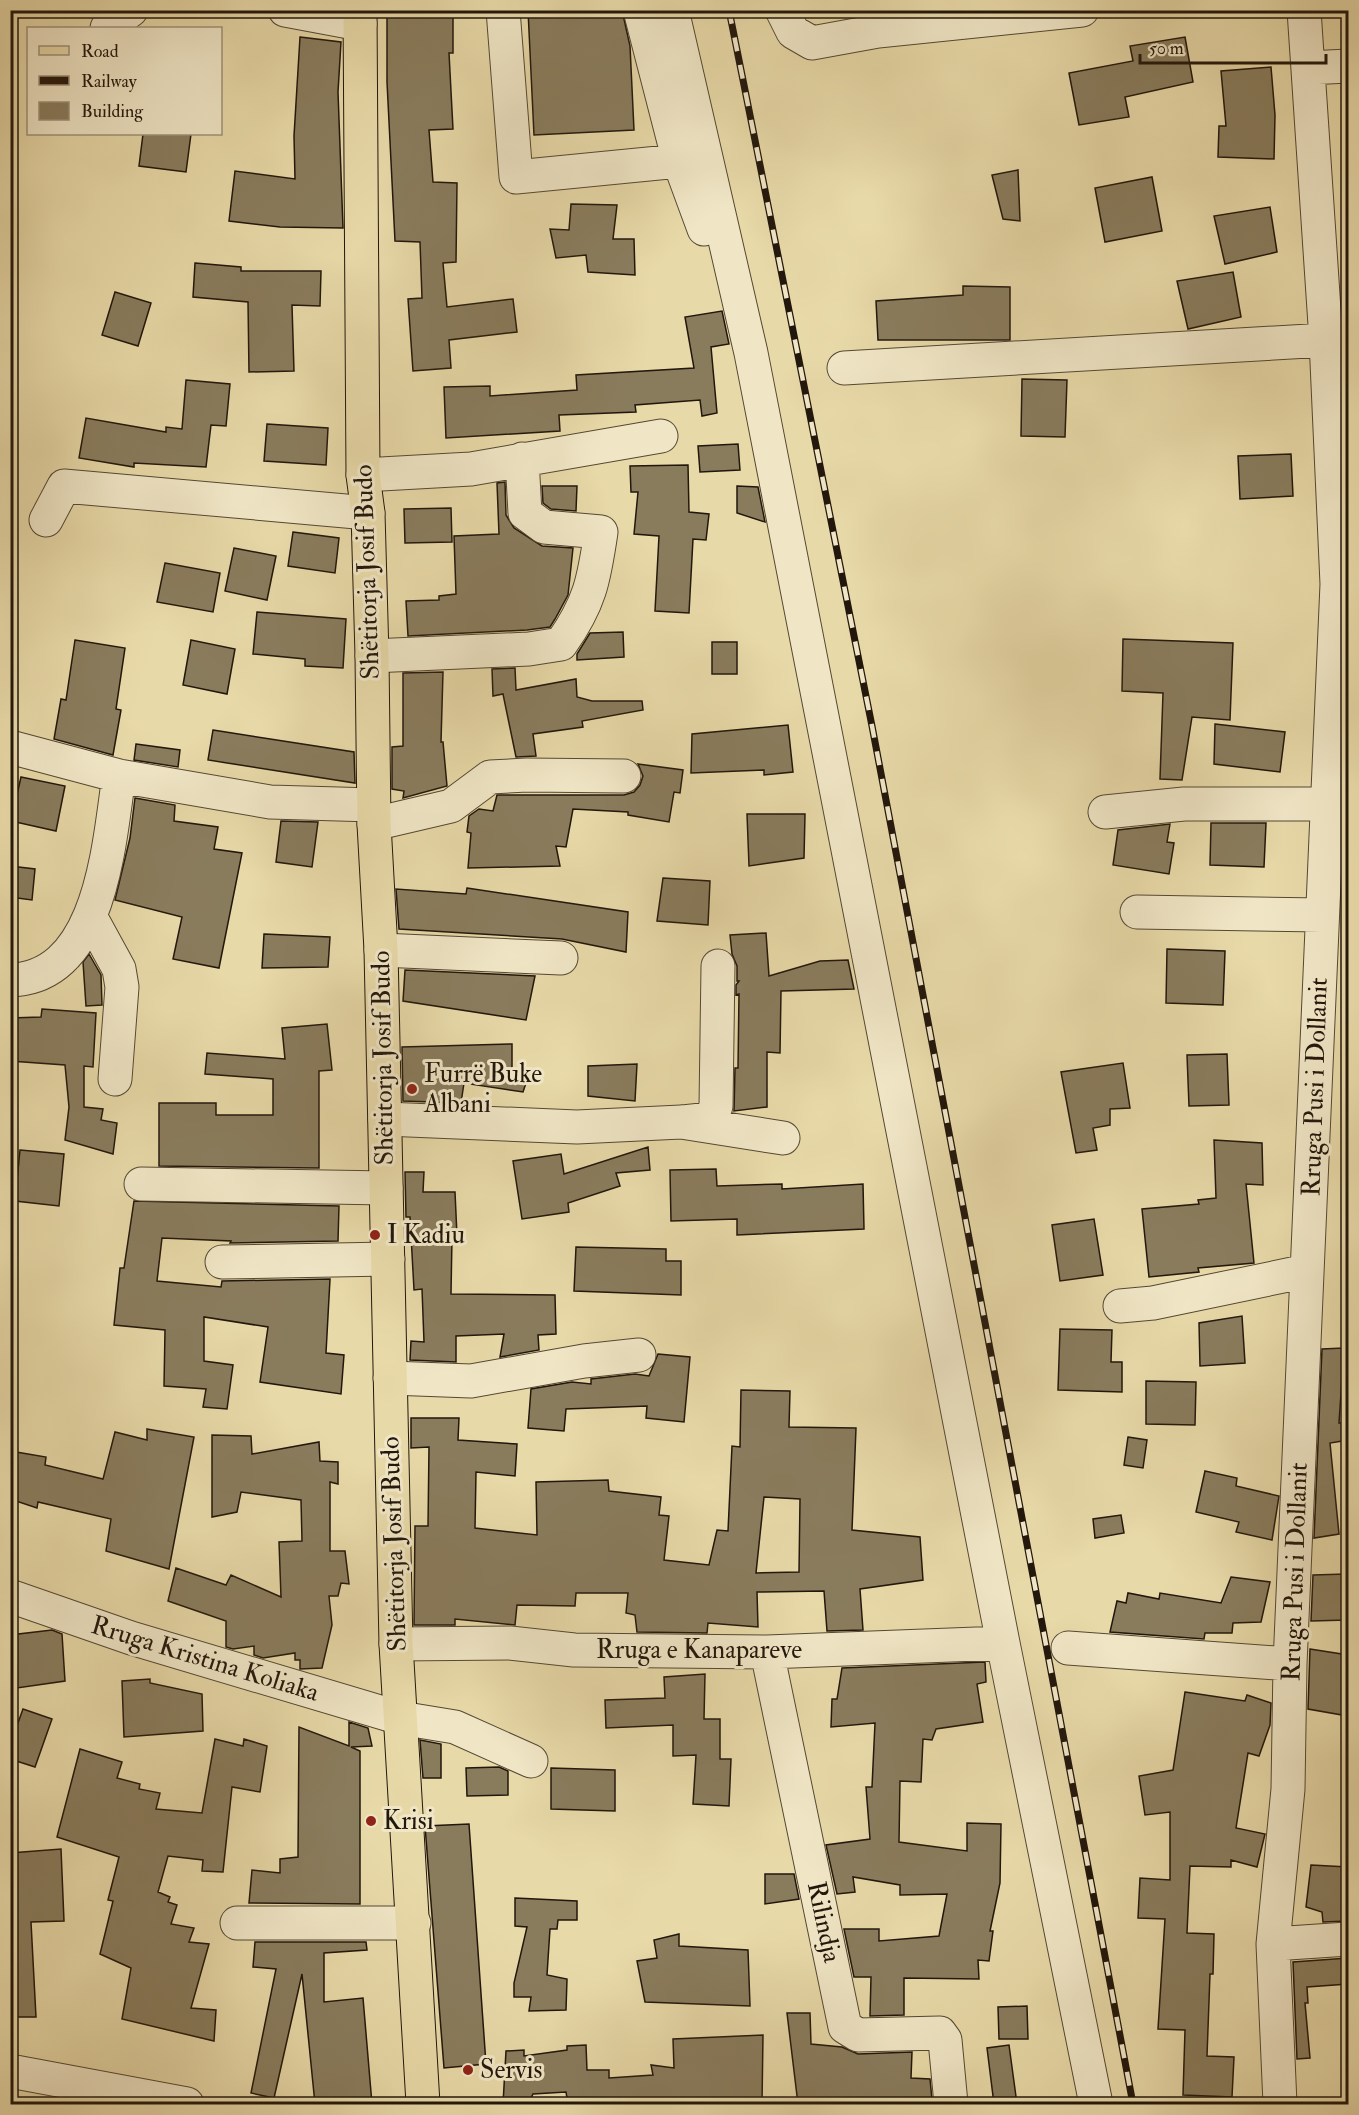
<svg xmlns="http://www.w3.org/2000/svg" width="1359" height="2115" font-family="'IM FELL Double Pica',serif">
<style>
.building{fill:#897c5d;stroke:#22170c;stroke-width:1.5;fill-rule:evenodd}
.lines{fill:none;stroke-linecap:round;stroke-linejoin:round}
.minor-casing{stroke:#544833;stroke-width:35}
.major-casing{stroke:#22170c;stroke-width:35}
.minor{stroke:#f0e6c6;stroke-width:33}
.major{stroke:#e8d9a8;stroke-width:33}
.rail-casing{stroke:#22170c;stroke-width:7}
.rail{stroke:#f0e6c6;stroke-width:4.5;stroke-dasharray:14;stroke-linecap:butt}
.poi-dot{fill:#8f2418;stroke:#f0e6c6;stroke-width:2}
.labels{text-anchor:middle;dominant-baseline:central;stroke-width:6;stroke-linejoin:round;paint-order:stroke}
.street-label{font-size:26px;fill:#22170c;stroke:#f0e6c6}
.poi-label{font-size:26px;fill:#22170c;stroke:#f0e6c6;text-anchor:start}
</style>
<rect width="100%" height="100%" fill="#e8d9a8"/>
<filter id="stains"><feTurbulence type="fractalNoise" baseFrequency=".00333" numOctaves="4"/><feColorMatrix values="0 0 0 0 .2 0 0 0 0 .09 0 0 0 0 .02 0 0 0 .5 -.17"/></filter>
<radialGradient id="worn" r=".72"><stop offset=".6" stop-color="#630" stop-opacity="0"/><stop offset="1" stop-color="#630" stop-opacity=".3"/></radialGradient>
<path class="building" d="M387,10H453V53H449L453,129L429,130L433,182L457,183L456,262L443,263L447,307L513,299L517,332L449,340L451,368L413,371L408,299L422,298L420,242L395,241L387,82Z
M528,10H622L630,46L634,130L534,135Z
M300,37L341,42L338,92L343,228L280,227L229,221L235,171L295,179L294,136Z
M1185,37L1193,82L1125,97L1129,117L1079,125L1069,73L1133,61L1130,46Z
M1271,67L1275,115L1274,159L1218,157L1219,126H1226L1221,71Z
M143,134H191L186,172L139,166Z
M1018,170L1020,221L1003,219L992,175Z
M1152,177L1162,231L1105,242L1095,188Z
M571,204L617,205L613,239H634L635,275L588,272L586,255L556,258L550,229L569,230Z
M1270,207L1277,252L1225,264L1214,216Z
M195,263L241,267V271H321L320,306L292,305L294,371L249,372L248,302L193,297Z
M1233,272L1241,317L1188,329L1177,281Z
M963,286L1010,287V340H878L876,301L963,295Z
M115,292L151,303L138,346L102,335Z
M722,311L729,344L711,347L717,413L702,416L700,400L635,405L636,412L559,415L560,431L446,438L444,387L490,386V396L577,390L576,375L694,368L685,317Z
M1022,379L1067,380L1065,437L1021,436Z
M186,380L230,384L226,426L211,425L206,467L134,463V467L79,458L86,418L166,432V427L182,429Z
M267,424L328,428L326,465L264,461Z
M738,444L740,470L700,472L698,446Z
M1291,454L1293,496L1240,499L1238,456Z
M688,465L689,512L709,514L706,540L693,539L689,613L655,611L659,536L634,534L638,492H631L630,466Z
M505,482L506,515L514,528L542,546L573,548L568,595L555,619L550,627L527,630L408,636L406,601L439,600V596L456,594L454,536L499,534L497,483Z
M542,486H577L576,511L551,509L543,503Z
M737,486L758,487L765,522L737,513Z
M451,508L452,542L405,543L404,509Z
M293,532L339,538L335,573L288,566Z
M234,548L276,556L267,600L225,591Z
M165,563L220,573L213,612L157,602Z
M257,612L346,619L343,668L305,666V659L253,654Z
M623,632L624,657L577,660V654L590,633Z
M1123,639L1233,643L1230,720L1192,717L1182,780L1160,779L1163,693L1122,691Z
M75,640L125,648L116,709L121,710L113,755L54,739L61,699L66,700Z
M191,640L235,649L227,694L183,685Z
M712,642H737V674H712Z
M515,668L516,690L576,679L577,697L592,701H642L643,710L582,721L583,727L533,734L536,756L516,757L503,694L493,696L492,669Z
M443,672L441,742H443L447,786L403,798L404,791L392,789V747L403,746V673Z
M1215,724L1285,732L1280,772L1214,764Z
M788,725L793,772L764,775V770L691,773L692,734Z
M213,730L354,752L355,783L208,760Z
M136,744L180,750L178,767L134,760Z
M638,764L683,770L680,793L674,792L669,822L628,815V812L573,809L566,847L556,846L560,866L468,868L471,833L467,832L469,816L479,809L493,811L497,795H624L634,792L640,785L643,776Z
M21,777L65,786L56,831L11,821Z
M135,798L175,805L174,821L218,827L214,849L242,853L219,968L173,959L182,917L115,900L130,838Z
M747,814H805L804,858L749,866Z
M281,821L318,822L312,867L276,862Z
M1211,823H1266L1264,867L1210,865Z
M1170,824L1167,842L1174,843L1169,874L1113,865L1118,830Z
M10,866L35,869L32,900L10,897Z
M663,878L710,881L708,925L657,921Z
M467,888L628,912L626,952L562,939L399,929L396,889L466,894Z
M766,933L769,976L820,961L848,960L854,989L781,991L780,1053L767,1052V1107L734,1111L735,1068H738L739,994L736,995V985L739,981H737V966L732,954L730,935Z
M264,934L330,937L328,967L262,968Z
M1167,949L1225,951L1223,1005L1166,1003Z
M89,954L101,975L102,1005L86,1006L83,962Z
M405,970L535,976L526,1020L403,1001Z
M42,1009L96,1013L93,1067L84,1066V1107L103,1109L101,1120L117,1123L113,1154L65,1140L69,1107L65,1065L10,1061V1018L41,1017Z
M327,1024L332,1070L319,1071V1168L159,1166V1103H216V1115H273V1079L205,1074L207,1053L285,1059L282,1028Z
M512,1044V1071L529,1074L523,1092L464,1083L461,1103L403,1101L402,1047Z
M1227,1054L1229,1105L1189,1106L1187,1055Z
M1123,1063L1130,1108L1110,1109V1125L1093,1128L1097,1150L1076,1153L1061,1072Z
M637,1064L635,1101L588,1096V1066Z
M1214,1140L1262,1143L1263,1185L1246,1184L1254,1263L1198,1268L1199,1272L1149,1277L1142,1209L1199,1204L1198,1200L1216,1198Z
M648,1147L650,1170L616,1173L620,1186L568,1203L569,1212L522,1219L513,1161L561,1154L564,1174Z
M20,1150L64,1154L59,1206L15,1201Z
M716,1169L717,1186L782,1184V1189L863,1184L864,1229L737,1235V1219L671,1221L670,1170Z
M405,1172H424L423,1192H455L457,1236L452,1237L451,1294L555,1295L556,1334L538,1335L539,1350L500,1357L504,1334L456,1336V1362L410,1360L411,1341L424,1342L422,1289L414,1290L410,1217H406Z
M134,1201L339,1206L338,1241L230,1243L231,1241L162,1238L157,1281L221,1287L222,1281L330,1279L326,1353L344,1355L341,1394L260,1382L268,1327L204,1317V1361L233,1365L227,1409L203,1407L206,1389L164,1386L165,1330L114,1325L120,1268H124Z
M1094,1219L1103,1275L1060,1281L1052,1225Z
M576,1247L666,1249V1261H681V1295L574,1291Z
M1242,1316L1245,1363L1200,1366L1199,1323Z
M1060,1329L1112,1330L1111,1362H1122V1392L1058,1390Z
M1344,1348L1339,1423H1348V1440L1330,1443L1339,1534L1314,1538L1322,1349Z
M658,1354L690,1357L684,1422L646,1418L647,1406L566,1409L564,1431L528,1428L531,1389L572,1382L591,1384V1379L635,1374L649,1376Z
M1146,1381L1196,1382L1195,1425L1146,1424Z
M741,1390L790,1391L789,1427L856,1428L852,1530L920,1537L923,1580L860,1589L863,1630L827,1631L824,1591L757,1592L758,1627L708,1623L707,1633L637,1632L635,1615L626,1613L628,1593H576L575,1606L517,1605L515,1625L455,1619V1625H414L415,1526H428L429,1447L411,1448V1418H459L458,1440L517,1444L515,1476L476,1472L475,1528L537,1535L536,1482L608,1480L609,1491L661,1497L659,1515L669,1516L664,1560L709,1565L717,1530L728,1531L732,1446L740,1447ZM764,1497L800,1499L799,1572L756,1573Z
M147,1429L194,1437L169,1569L106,1551L111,1519L38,1502L37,1508L10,1499V1451L46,1457L45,1465L103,1479L115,1432L147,1440Z
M212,1435L251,1436L252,1454L319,1442L320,1461L338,1462V1484L330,1482V1551H345L349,1584L341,1583L338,1596H329L332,1625L322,1668L300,1669V1660H295V1653L263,1658L254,1655V1646L233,1649L226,1647V1621L168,1601L176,1568L226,1585L231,1575L281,1597L279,1542L302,1541L301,1500L241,1492L237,1512L212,1517Z
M1128,1437L1147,1440L1143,1468L1124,1465Z
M1205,1471L1237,1478L1236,1486L1279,1496L1272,1540L1236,1532L1239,1522L1196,1512Z
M1121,1515L1124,1533L1095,1538L1093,1519Z
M1346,1574L1347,1620L1311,1621L1313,1575Z
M1231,1577L1270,1582L1261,1622L1233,1623L1232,1633H1205L1204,1639L1110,1632L1117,1601L1126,1603L1128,1593L1159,1599L1160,1593L1221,1603Z
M52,1630L62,1634L65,1681L10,1689V1635Z
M1310,1649L1348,1655V1716L1308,1709Z
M985,1662L986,1682L977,1684L983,1722L936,1729L932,1740L923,1739L921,1782L900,1781L899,1842L967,1851V1823L1001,1824L1000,1883L990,1931H993L989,1961L978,1960L979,1979L904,1978V2015L870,2016L871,1977H854L844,1929H879V1941L939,1936L947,1894L900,1895V1885L853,1877L855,1892L837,1894L826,1845L870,1839L866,1787H872L875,1723L831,1727L832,1699H837L842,1668Z
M705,1674L704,1719H720V1759H731L729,1806L693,1804L696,1755L673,1756V1725L606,1728L605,1700L665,1698L664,1677Z
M150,1679V1683L202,1694L203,1731L124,1737L122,1681Z
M1185,1692L1245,1701L1247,1695L1271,1703L1270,1725L1259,1756L1248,1753L1236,1828L1265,1834L1257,1867L1231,1860V1867L1190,1866L1187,1933L1214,1934L1213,1974H1210L1207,2056L1234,2057L1232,2097L1183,2095L1185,2030L1158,2029L1165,1919L1138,1918L1140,1878L1170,1880V1812L1145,1815L1139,1776L1173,1770Z
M23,1709L52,1719L35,1767L10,1759V1745Z
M349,1722L368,1728L372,1746L351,1747L360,1751V1904L249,1903L252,1870L280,1873V1859L298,1857L299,1727L349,1746Z
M215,1739L243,1746L244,1739L267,1746L260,1792L232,1787L223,1872L202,1871L203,1860L168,1856L158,1892L170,1897L168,1902L177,1905L171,1924L194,1928L189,1942L209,1944L191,2008L216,2010L214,2041L122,2019L131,1968L100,1954L113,1901L108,1900L119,1857L57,1837L80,1749L122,1762L117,1778L140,1784L139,1789L160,1793L156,1809L202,1813Z
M420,1740L441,1744V1778H423Z
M499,1767L508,1771V1795L467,1796L466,1768Z
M551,1768L615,1770V1811L551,1809Z
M469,1824L486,2064L444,2068L425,1826Z
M61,1849L64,1921L31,1922L36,2017H10V1853Z
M1311,1865L1348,1867V1921L1323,1922L1322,1912L1306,1907Z
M765,1874H794L799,1899L765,1904Z
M515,1898L577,1901V1920H558L557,1929H550L547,1975L567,1979L566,2010L529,2011L531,1997H514V1983L527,1927L515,1926Z
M679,1934V1946L748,1950L750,2006L645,2002L637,1961L657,1958L654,1940Z
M255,1942H366L367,1950L324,1953V2002L363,1998L372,2104H315L302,1974L274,2098L251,2093L276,1969L253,1967Z
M1348,1958V1984L1307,1987L1308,2003H1305L1310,2058L1297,2059L1293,1962Z
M1027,2006L1028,2039H999L998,2007Z
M787,2013H810L811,2044L842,2047L858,2054L912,2052L911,2078L930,2079L932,2100L889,2099L888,2104H798Z
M763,2035L762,2104H590V2098L568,2104L566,2092L533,2094L528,2104H503L506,2051L524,2050V2056L567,2050V2046L586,2045L587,2070H609V2078L653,2075L651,2065L674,2068L673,2039Z
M1009,2045L1017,2104H994L987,2048Z"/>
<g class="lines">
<g class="minor-casing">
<path id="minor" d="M285,10L360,24
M503,10L516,177L679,161L704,229
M640,10L679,161
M672,10L751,353L1003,1643L1096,2104
M782,10L793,32L812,43L878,31L1082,10
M107,28L131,10
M1308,68L1348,66
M844,368L1326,340
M363,475L471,469L661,436
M46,520L64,486L368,513
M372,656L529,649L561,644C590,603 594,580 601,532L544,527L525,513L522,459
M10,747L119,776L270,802L373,805
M1105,812L1184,804H1327
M374,824L451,806L490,777L527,775L624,776
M1137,912L1322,915
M90,916L119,969L122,987L115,1079
M381,950L561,958
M10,980C102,978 109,841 119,776
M385,1119L577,1127L681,1122L783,1138
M683,1122L711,1119L716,1106L718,966
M141,1184L386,1188
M222,1262L388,1259
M1120,1306L1153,1303L1307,1271
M390,1378L471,1381L584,1361L639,1355
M10,1596L131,1638L400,1718L455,1727L531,1761
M396,1644L510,1643L574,1650L767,1652L1003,1643
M1068,1648L1290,1664
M767,1652L845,2027L858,2035L940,2033L945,2040L951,2104
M237,1923H414
M1273,1944L1348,1939
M10,2071L187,2104
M1280,2104L1273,1944L1288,1789L1290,1664L1337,584L1326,340L1304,10"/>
</g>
<g class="major-casing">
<path id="major" d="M360,10L363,475L368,513L372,656L374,824L381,950L396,1644L423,2104"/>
</g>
<use href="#minor" class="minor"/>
<use href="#major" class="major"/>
<g class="rail-casing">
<path id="rail" d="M729,10L872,726L1133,2104"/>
</g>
<use href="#rail" class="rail"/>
</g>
<g class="poi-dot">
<circle cx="412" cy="1089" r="6"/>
<circle cx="375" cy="1235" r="6"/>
<circle cx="371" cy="1821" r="6"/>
<circle cx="468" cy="2070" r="6"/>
</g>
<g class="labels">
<g class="street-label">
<text transform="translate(367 572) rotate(-92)">Shëtitorja Josif Budo</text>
<text transform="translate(383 1058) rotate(-91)">Shëtitorja Josif Budo</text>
<text transform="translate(1315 1087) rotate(-88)">Rruga Pusi i Dollanit</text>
<text transform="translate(394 1544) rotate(-92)">Shëtitorja Josif Budo</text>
<text transform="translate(1295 1572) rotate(-88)">Rruga Pusi i Dollanit</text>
<text x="699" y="1650">Rruga e Kanapareve</text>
<text transform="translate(205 1659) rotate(17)">Rruga Kristina Koliaka</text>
<text transform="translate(824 1922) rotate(78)">Rilindja</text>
</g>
<g class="poi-label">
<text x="424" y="1074">Furrë Buke<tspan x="424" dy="30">Albani</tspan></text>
<text x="387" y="1235">I Kadiu</text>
<text x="383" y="1821">Krisi</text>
<text x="480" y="2070">Servis</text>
</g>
</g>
<rect width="1359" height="2115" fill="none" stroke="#e8d9a8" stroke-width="36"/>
<rect x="12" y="12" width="1335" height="2091" fill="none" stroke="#22170c" stroke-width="3"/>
<rect x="18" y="18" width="1323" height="2079" fill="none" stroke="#22170c" stroke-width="1.5"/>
<rect x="27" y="27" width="195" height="108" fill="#f0e6c6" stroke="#9e937c" stroke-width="1.5"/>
<rect x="39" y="46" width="30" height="9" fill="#e8d9a8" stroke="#9e937c" stroke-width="1.5"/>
<text x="81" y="57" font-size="18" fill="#22170c">Road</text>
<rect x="39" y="76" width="30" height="9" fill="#22170c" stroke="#9e937c" stroke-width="1.5"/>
<text x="81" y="87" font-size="18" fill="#22170c">Railway</text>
<rect x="39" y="102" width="30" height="18" fill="#897c5d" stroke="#9e937c" stroke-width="1.5"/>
<text x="81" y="117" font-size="18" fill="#22170c">Building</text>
<path d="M1140 54v9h186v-9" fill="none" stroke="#22170c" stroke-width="3"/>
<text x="1149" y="54" font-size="18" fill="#22170c" stroke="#f0e6c6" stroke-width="4.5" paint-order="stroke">50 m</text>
<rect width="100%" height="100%" filter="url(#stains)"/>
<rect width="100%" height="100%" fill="url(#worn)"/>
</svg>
